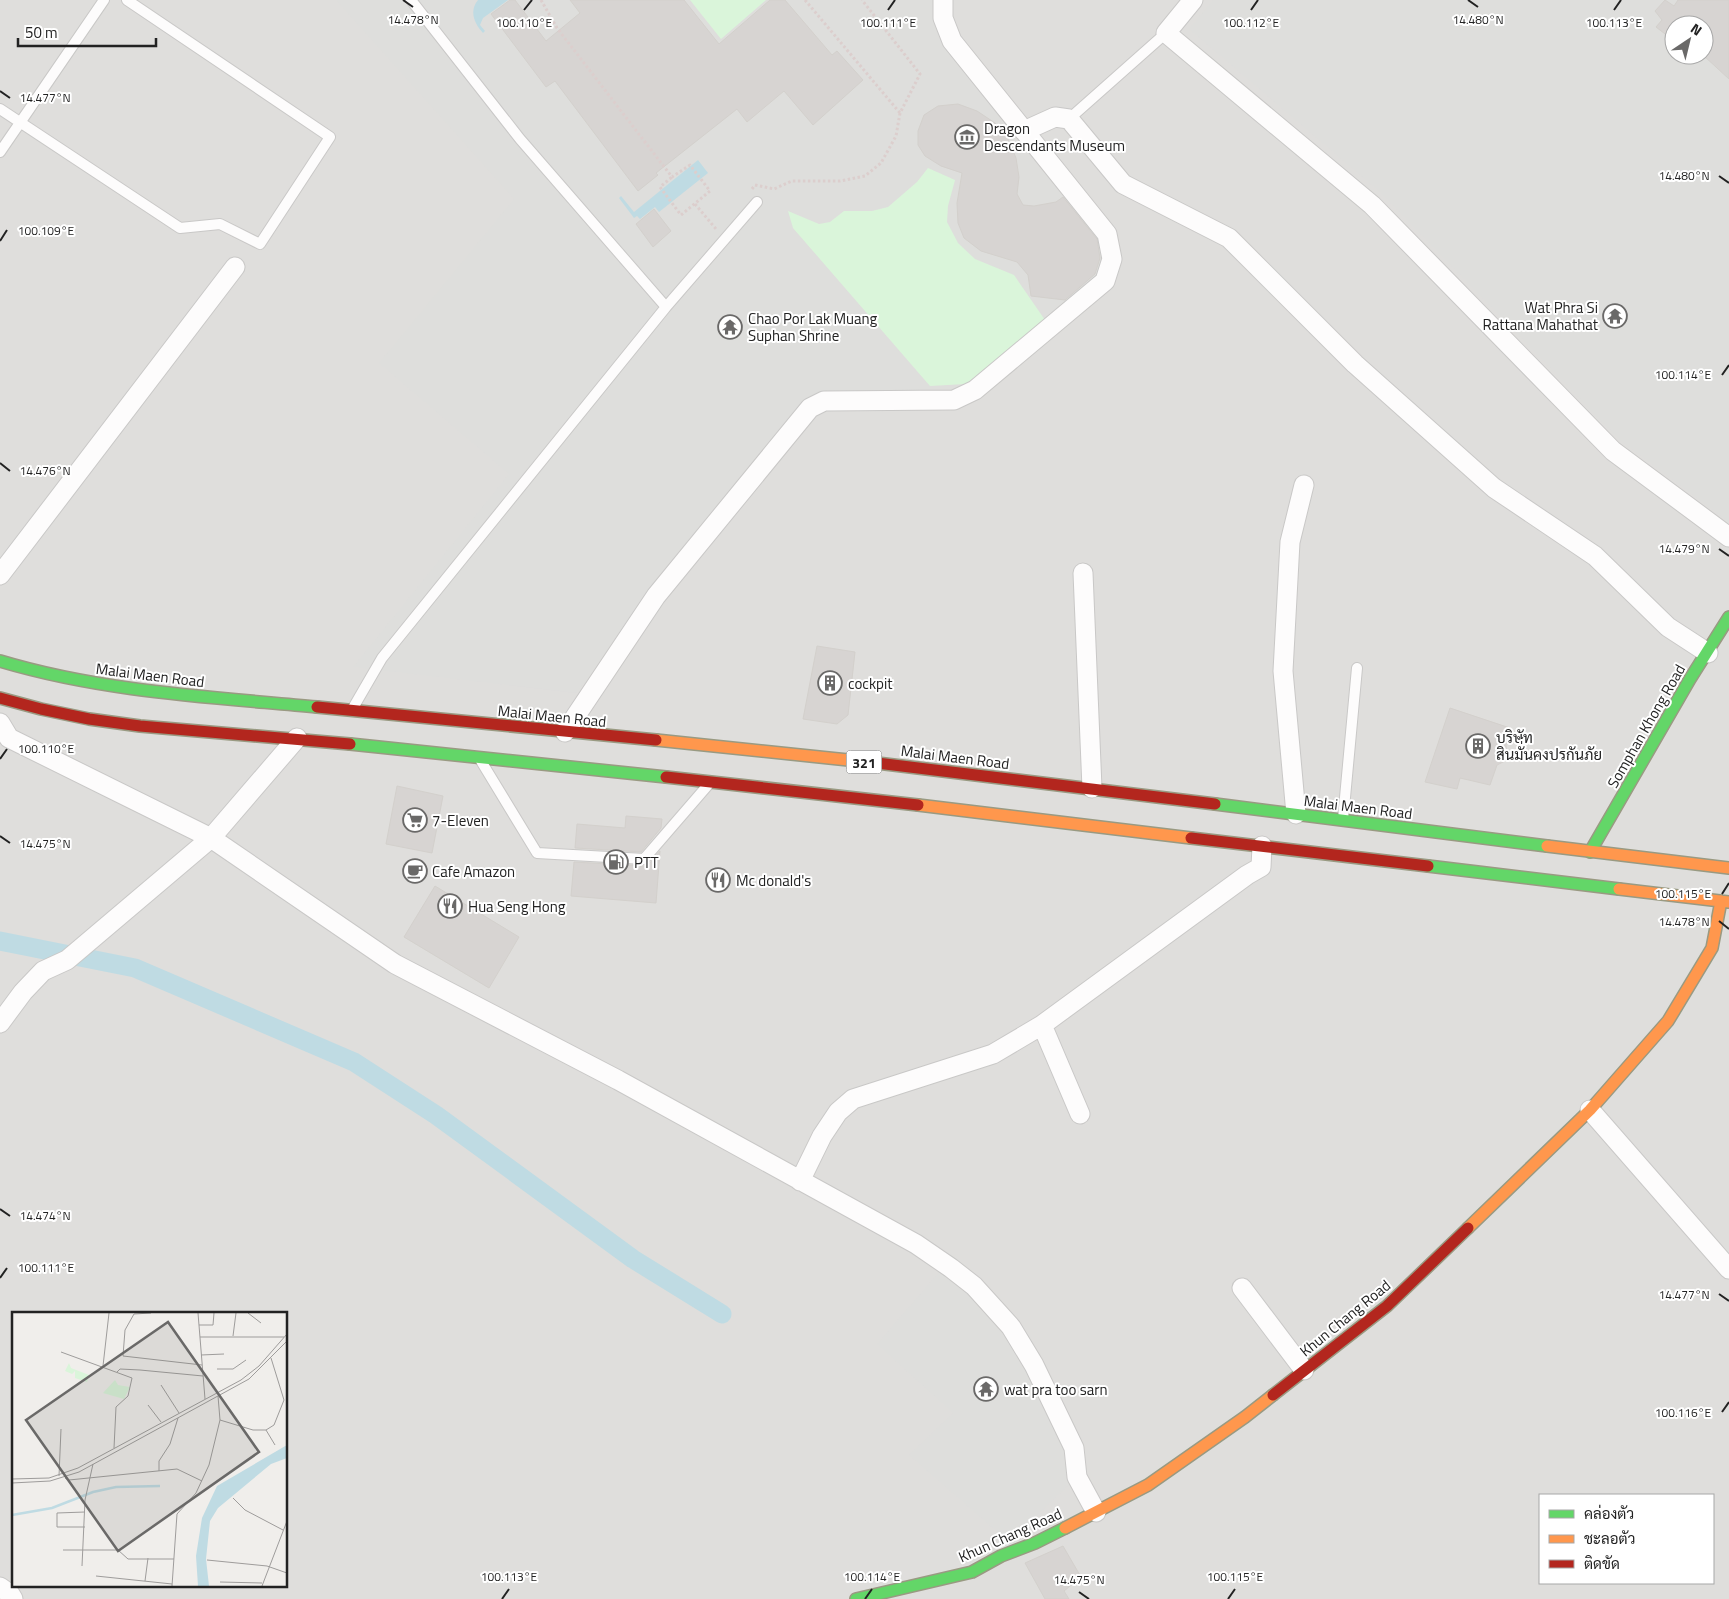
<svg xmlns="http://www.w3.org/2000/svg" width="1729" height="1599" font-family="'Titillium Web',Sarabun,sans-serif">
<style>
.residential{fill:#dfdedc;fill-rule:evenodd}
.religious{fill:#dededc;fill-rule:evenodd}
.park{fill:#daf5da}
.water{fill:#bfdbe3}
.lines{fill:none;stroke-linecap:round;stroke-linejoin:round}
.canal{stroke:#bfdbe3;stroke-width:19}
.building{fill:#d7d4d2;stroke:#d3d0cc}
.lane-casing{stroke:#c9c8c7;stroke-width:12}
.street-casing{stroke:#c9c8c7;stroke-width:21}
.fast-casing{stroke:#999a82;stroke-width:14}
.slow-casing{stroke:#999a82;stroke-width:14}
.jam-casing{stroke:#999a82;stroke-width:14}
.path{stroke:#dccecd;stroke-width:3;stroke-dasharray:2.5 2.5;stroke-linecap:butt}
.lane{stroke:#fdfcfc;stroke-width:10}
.street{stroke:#fdfcfc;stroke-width:19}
.fast{stroke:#63d668;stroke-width:11}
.slow{stroke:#ff974d;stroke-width:11}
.jam{stroke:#b3261e;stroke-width:11}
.ticks{fill:none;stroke:#222;stroke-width:2}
.labels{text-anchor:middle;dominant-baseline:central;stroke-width:4;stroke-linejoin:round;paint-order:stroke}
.shield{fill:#fff;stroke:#646464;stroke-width:1}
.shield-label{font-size:14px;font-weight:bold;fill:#222}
.poi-label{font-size:15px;fill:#222;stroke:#fff;text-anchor:start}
.street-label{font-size:15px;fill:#222;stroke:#fff}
.inset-river{fill:none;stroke:#bfdbe3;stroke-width:2.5}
.inset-road{fill:none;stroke:#9e9c9b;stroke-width:1}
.view{fill:#6a6968;fill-opacity:0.15;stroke:#6a6968;stroke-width:2.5}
.inset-edge{fill:none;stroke:#222;stroke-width:2.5}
.ticks-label{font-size:12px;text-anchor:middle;fill:#222;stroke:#fff;stroke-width:4;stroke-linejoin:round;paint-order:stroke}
</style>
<rect width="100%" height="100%" fill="#f0eeeb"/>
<path class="residential" d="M0,0H1729V1599H0ZM1674,25H1704V55H1674ZM14,1313H286V1585H14ZM1540,1495H1713V1583H1540Z"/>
<path class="religious" d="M336,0H944L945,25L1107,234L1112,259L1093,291L975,390L824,401L656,596L576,693L353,667L509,474L379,363L514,199Z
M1213,0H1729V522L1621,441L1380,192L1189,29ZM1674,25H1704V55H1674Z
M941,1270L1012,1328L1077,1477L1009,1542L909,1455L953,1413L877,1344Z"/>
<path class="park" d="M690,0H766L721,39Z
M928,168L955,180L948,206L947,222L958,243L975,259L1014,275L1045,320L966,384L930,386L793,228L788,211L819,224L830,222L844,211H872L888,207L917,182Z"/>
<path class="water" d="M478,0H508L483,18L480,25L485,31L483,33C474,23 469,11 478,0Z
M698,160L708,173L659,212L655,207L640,219L637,216L634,218L619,198L621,196L634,212Z"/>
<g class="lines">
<path class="canal" d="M0,941L135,968L354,1062L436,1115L633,1259L722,1314"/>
</g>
<path class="building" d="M510,0H515L546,41L580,13L570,0H684L719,44L770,0H785L832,55L837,51L863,80L813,125L784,91L747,122L737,109L656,173L658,175L638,191L555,81L546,87L491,14Z
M1665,0L1674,6L1678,0H1729V79L1704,56V25H1674V30L1669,37L1656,27L1662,20L1655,11Z
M958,104L977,111L995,123L1008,139L1016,158L1019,177L1017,194L1023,205L1034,206L1056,202L1063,197L1097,239L1100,258L1095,274L1065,300L1031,296L1028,275L1017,262L981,251L964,238L958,223L957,203L962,173L941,166L925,156L918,145V131L924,115L938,106Z
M654,209L671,231L653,247L636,224Z
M817,646L855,652L848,715L837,724L803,719Z
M1450,708L1510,728L1506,745L1507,760L1497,765L1490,785L1460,778L1457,789L1425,782Z
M397,786L443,796L432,853L386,844Z
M626,816L662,819L661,828L641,852L575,848L577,824L625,828Z
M660,851L656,903L571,896L574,862L644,866L649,864Z
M435,886L519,937L489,988L404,937Z
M1063,1546L1081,1577L1064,1591L1069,1599H1045L1025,1563Z"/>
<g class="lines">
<g class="lane-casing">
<path id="lane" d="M411,0L520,139L666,307
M0,109L180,228L220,224L260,244L330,137L127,0
M1069,119L1166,33
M0,152L104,0
M353,708L382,658L666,307L757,202
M481,761L537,853L644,859L708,785
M1343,819L1357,668"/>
</g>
<g class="street-casing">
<path id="street" d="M1193,0L1166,33L1372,205L1613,451L1729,537
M1024,131L1055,117L1069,119L1123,184L1229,238L1355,364L1494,488L1595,556L1668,627L1708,653
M1083,573L1092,788
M0,575L235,267
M0,723L9,738L211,838L395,964L618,1080L916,1244L951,1268L974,1286L1011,1327L1034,1365L1074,1448L1077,1477L1096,1512
M565,732L656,596L810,408L824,401L954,400L975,390L1105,281L1112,259L1107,234L952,41L943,18V0
M1296,814L1283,671L1290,542L1304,485
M0,1023L23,992L43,971L67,960L211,838L297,738
M1042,1025L1080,1114
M1590,1110L1729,1269
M800,1181L822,1136L838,1112L853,1099L993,1054L1042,1025L1247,875L1261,867L1262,846
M1242,1288L1304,1370
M0,1587L10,1594L13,1599"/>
</g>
<g class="fast-casing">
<path id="fast" d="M0,661C103,692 211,697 317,707
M350,744L666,777
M1215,804L1547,846
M1590,852L1690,679L1729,617
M1428,866L1619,889
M856,1599L972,1572L1001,1556L1035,1543L1065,1528"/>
</g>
<g class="slow-casing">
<path id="slow" d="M656,740L877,763
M918,805L1191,838
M1547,846L1729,868
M1619,889L1729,902
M1468,1228L1590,1110L1668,1021L1712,948L1721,901
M1065,1528L1148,1485L1245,1417L1273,1395"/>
</g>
<g class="jam-casing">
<path id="jam" d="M0,698L41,709L89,719L140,726L350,744
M317,707L656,740
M877,763L1215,804
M666,777L918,805
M1191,838L1428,866
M1273,1395L1387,1306L1468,1228"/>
</g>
<path class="path" d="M541,0L557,28L672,177L690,165L710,191L681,215L660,187L672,177
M805,0L900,113
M752,189L755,185L774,189L792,181H840L865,176L881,163L896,136L900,113L920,74L862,0
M695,204L716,229"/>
<use href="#lane" class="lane"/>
<use href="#street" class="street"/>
<use href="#fast" class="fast"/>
<use href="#slow" class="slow"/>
<use href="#jam" class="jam"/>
</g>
<path class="ticks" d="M403,0L413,7M1468,0L1478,7M524,10L532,0M888,10L895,0M1251,10L1258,0M1614,10L1621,0M0,91L10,98M1719,176L1729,183M0,241L7,230M1722,375L1729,365M0,463L10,471M1719,549L1729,556M0,759L7,749M0,836L10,843M1722,894L1729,883M1719,921L1729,929M0,1209L10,1216M0,1278L7,1268M1719,1294L1729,1301M1722,1412L1729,1402M1079,1592L1089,1599M502,1599L509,1589M865,1599L872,1589M1228,1599L1235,1589"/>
<defs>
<g id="museum-ring" transform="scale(1.25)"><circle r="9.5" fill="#fff" stroke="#6a6968" stroke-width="1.5"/><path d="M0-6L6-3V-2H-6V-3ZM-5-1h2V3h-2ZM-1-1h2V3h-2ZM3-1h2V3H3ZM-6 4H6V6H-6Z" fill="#6a6968"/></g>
<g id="temple-ring" transform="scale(1.25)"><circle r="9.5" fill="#fff" stroke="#6a6968" stroke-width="1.5"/><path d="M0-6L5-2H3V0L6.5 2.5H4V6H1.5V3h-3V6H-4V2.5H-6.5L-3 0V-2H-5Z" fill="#6a6968"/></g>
<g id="building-ring" transform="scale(1.25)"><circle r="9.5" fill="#fff" stroke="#6a6968" stroke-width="1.5"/><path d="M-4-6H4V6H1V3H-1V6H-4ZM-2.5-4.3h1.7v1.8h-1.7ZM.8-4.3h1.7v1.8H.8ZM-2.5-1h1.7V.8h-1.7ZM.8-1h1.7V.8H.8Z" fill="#6a6968"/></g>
<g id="supermarket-ring" transform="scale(1.25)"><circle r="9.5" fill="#fff" stroke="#6a6968" stroke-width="1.5"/><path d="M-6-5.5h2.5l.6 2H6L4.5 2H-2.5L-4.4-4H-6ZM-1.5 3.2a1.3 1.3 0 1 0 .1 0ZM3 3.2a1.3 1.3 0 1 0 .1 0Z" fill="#6a6968"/></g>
<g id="fuel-ring" transform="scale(1.25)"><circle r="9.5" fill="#fff" stroke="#6a6968" stroke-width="1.5"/><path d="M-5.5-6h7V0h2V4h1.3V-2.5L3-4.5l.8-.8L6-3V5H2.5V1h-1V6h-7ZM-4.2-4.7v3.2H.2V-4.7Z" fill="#6a6968"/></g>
<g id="cafe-ring" transform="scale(1.25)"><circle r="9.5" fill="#fff" stroke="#6a6968" stroke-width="1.5"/><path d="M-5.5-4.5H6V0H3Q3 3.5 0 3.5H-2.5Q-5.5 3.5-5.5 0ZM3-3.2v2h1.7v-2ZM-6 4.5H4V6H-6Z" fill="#6a6968"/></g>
<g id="restaurant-ring" transform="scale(1.25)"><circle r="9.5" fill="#fff" stroke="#6a6968" stroke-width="1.5"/><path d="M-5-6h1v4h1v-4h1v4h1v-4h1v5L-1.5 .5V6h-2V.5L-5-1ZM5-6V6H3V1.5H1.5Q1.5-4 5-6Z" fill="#6a6968"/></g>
</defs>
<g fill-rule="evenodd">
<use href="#museum-ring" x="967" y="137"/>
<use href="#temple-ring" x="1615" y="316"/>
<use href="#temple-ring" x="730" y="327"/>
<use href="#building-ring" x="830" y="683"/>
<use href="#building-ring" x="1478" y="746"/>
<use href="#supermarket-ring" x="415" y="820"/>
<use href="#fuel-ring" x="616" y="862"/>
<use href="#cafe-ring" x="415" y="871"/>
<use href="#restaurant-ring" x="718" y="880"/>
<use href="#restaurant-ring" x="450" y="906"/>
<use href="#temple-ring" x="986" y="1389"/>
</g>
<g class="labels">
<rect class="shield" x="846.5" y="750.5" width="35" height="23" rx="4"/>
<g class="shield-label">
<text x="864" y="762">321</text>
</g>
<g class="poi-label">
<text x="984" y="128">Dragon<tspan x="984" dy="17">Descendants Museum</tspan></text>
<text x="1598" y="307" text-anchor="end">Wat Phra Si<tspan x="1598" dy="17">Rattana Mahathat</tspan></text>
<text x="748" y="318">Chao Por Lak Muang<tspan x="748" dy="17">Suphan Shrine</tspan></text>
<text x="848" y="683">cockpit</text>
<text x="1496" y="737">บริษัท<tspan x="1496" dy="17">สินมั่นคงปรกันภัย</tspan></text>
<text x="432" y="820">7-Eleven</text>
<text x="634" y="862">PTT</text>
<text x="432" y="871">Cafe Amazon</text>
<text x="736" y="880">Mc donald's</text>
<text x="468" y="906">Hua Seng Hong</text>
<text x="1004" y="1389">wat pra too sarn</text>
</g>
<g class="street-label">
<text transform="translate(150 675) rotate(7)">Malai Maen Road</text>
<text transform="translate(552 716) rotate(6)">Malai Maen Road</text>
<text transform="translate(1646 726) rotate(-60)">Somphan Khong Road</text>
<text transform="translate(955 757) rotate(7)">Malai Maen Road</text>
<text transform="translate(1358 807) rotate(7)">Malai Maen Road</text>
<text transform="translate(1345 1318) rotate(-39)">Khun Chang Road</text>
<text transform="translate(1010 1535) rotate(-24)">Khun Chang Road</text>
</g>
</g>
<g transform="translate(12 1312)">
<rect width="275" height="275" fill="#f0eeeb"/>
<path d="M57,51L59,56L77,63L75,70L63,66V59L60,62L53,59ZM103,68L106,73L118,75L112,87L91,81Z" fill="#daf5da"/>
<path d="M275,133V146L259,152L206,196L198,209L194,247L197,274H186L184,244L190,206L205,174Z" fill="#bfdbe3"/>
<path class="inset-river" d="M0,203L40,196L81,180L104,175L148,174"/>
<path class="inset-road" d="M139,1L122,2L113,18L111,44L190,53M186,1L193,87M236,1L249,11M187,13H201L202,1M221,24L224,1M188,25H272M49,40L120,66L116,84L104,95L102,136M189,43L212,42M91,54L97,1M205,57H221L234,48M105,60L108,57L128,58L191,64M149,73L167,101M136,93L149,110M208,108L241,118H254L262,113L272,88L259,46M254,118L263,133M147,159V149L158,132L166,106M47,164L49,117M53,166L57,168L165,157L190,169M0,167L37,166L66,156L229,68L247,54L275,22M0,171L38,169L67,160L237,67L275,29M221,186L233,198L271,218M73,215H45V201L73,200M51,238H106L116,247H162M195,248L255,254L275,261M70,254L73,188L81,152M84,264L160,272M133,269L136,246M208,270L250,271M160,274L165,202L184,181L197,153L208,108L206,84M250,274L275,209"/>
<path class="view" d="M156,10L247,140L106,239L14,108Z"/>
<rect width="275" height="275" class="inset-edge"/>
</g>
<g class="ticks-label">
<text x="413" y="24">14.478°N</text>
<text x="1478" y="24">14.480°N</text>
<text x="524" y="27">100.110°E</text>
<text x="888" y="27">100.111°E</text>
<text x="1251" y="27">100.112°E</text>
<text x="1614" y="27">100.113°E</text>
<text x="45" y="102">14.477°N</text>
<text x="1684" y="180">14.480°N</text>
<text x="46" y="235">100.109°E</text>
<text x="1683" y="379">100.114°E</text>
<text x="45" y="475">14.476°N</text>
<text x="1684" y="553">14.479°N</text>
<text x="46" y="753">100.110°E</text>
<text x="45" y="848">14.475°N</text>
<text x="1683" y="898">100.115°E</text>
<text x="1684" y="926">14.478°N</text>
<text x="45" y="1220">14.474°N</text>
<text x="46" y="1272">100.111°E</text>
<text x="1684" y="1299">14.477°N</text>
<text x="1683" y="1417">100.116°E</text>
<text x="509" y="1581">100.113°E</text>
<text x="872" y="1581">100.114°E</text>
<text x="1235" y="1581">100.115°E</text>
<text x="1079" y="1584">14.475°N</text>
</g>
<rect x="1539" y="1494" width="175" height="90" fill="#ffffff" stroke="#a7a7a7"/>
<rect x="1549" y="1510" width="25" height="8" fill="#63d668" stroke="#a7a7a7"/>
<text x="1584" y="1519" font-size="15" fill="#222222">คล่องตัว</text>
<rect x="1549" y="1535" width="25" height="8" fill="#ff974d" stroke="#a7a7a7"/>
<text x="1584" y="1544" font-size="15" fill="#222222">ชะลอตัว</text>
<rect x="1549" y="1560" width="25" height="8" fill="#b3261e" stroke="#a7a7a7"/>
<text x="1584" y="1569" font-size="15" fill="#222222">ติดขัด</text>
<g transform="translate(1689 40) rotate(35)"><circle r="24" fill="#ffffff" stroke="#a7a7a7"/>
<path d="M0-4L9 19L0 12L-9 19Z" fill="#6a6968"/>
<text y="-8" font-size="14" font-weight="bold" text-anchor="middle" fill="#222222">N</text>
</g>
<path d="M18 38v8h138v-8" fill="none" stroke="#222222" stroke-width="2.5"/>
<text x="25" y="38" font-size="15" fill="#222222" stroke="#ffffff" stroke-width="4" paint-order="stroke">50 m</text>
</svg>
